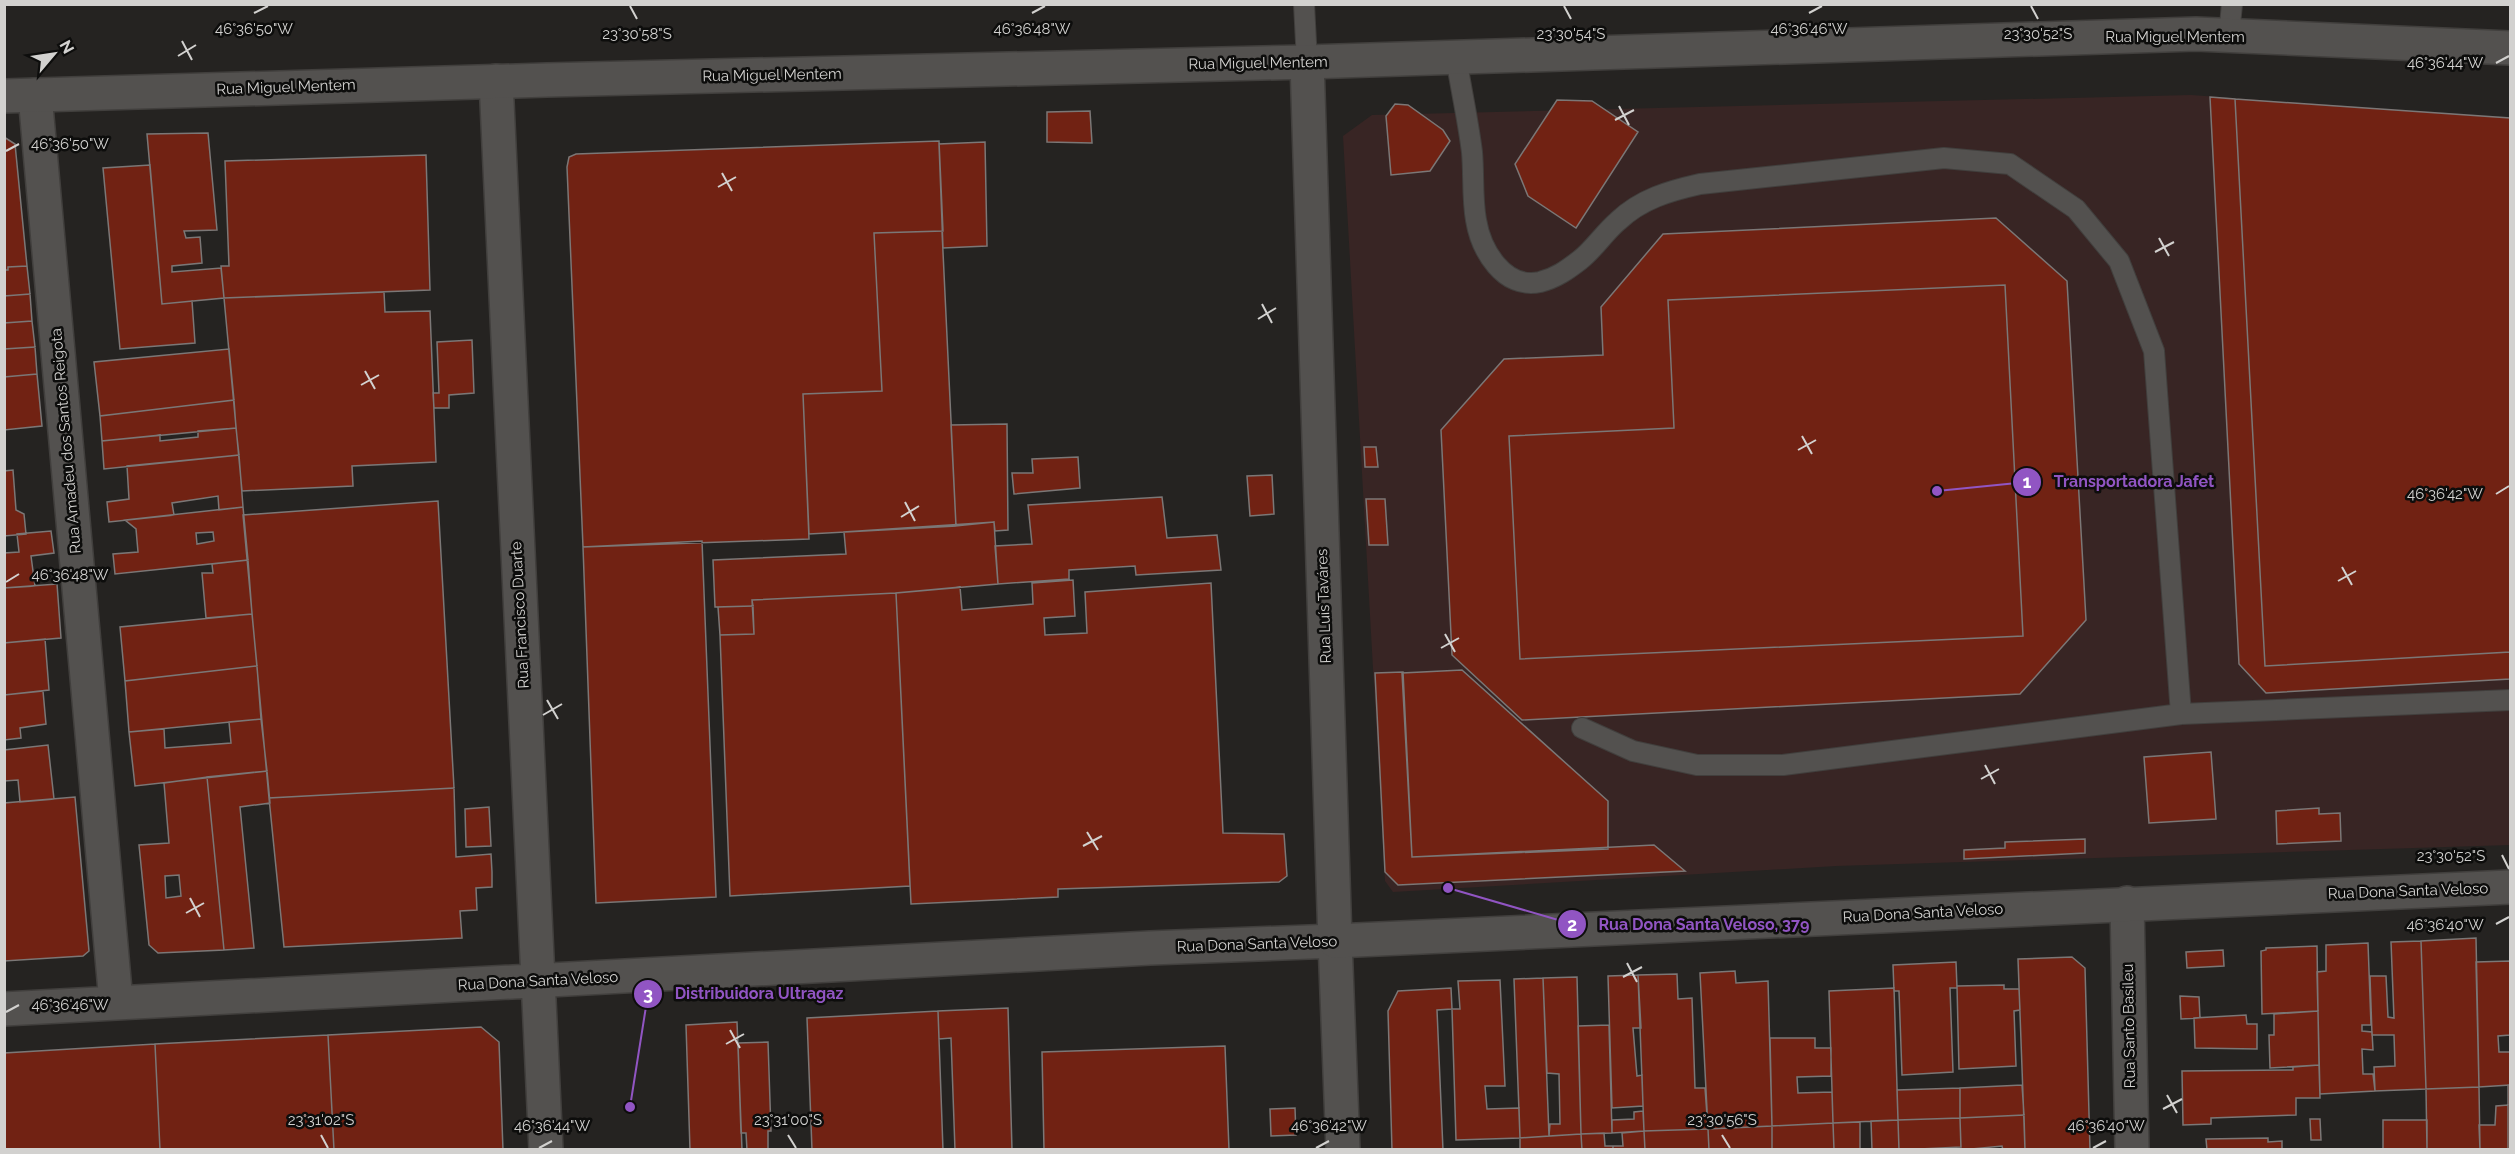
<svg xmlns="http://www.w3.org/2000/svg" width="2515" height="1154" font-family="Raleway,sans-serif">
<style>
.commercial{fill:#382524}
.building{fill:#712213;stroke:#7b7776;stroke-width:1.5;fill-rule:evenodd}
.lines{fill:none;stroke-linecap:round;stroke-linejoin:round}
.lane-casing{stroke:#413f3d;stroke-width:22}
.street-casing{stroke:#413f3d;stroke-width:36}
.secondary-casing{stroke:#413f3d;stroke-width:36}
.lane{stroke:#53514f;stroke-width:20}
.street{stroke:#53514f;stroke-width:33}
.secondary{stroke:#53514f;stroke-width:33}
.ticks{fill:none;stroke:#d2d1cf;stroke-width:2}
.labels{text-anchor:middle;dominant-baseline:central;stroke-width:5;stroke-linejoin:round;paint-order:stroke}
.street-label{font-size:15px;fill:#d2d1cf;stroke:#0d0d0c}
.ticks-label{font-size:15px;text-anchor:middle;fill:#d2d1cf;stroke:#0d0d0c;stroke-width:5;stroke-linejoin:round;paint-order:stroke}
.leader{fill:none;stroke:#9155c3;stroke-width:2}
.callout-dot{fill:#9155c3;stroke:#0d0d0c;stroke-width:2}
.mark-label{font-size:18px;text-anchor:middle;font-weight:bold;fill:#fff}
.callout-label{font-size:16px;text-anchor:middle;font-weight:bold;fill:#9155c3;stroke:#0d0d0c;stroke-width:5;stroke-linejoin:round;paint-order:stroke}
</style>
<rect width="100%" height="100%" fill="#252321"/>
<path class="commercial" d="M2191,95L2510,118V845L1836,866L1393,892L1385,881L1343,136L1372,115Z"/>
<path class="building" d="M2210,97L2235,99L2265,666L2510,652V679L2266,693L2239,664Z
M2235,99L2510,118V652L2265,666Z
M1557,100L1592,101L1638,132L1576,228L1528,196L1515,164Z
M1395,104L1408,105L1443,130L1450,141L1430,171L1391,175L1386,116Z
M1090,111L1092,143L1047,142V112Z
M208,133L217,230L184,231L186,238L200,237L202,263L172,266V272L221,268L224,298L162,304L147,134Z
M4,137L15,144L27,266L8,267V270H4Z
M939,141L943,231L874,233L882,391L803,394L809,539L583,547L567,167L569,157L576,154Z
M985,142L987,246L943,248L939,144Z
M426,155L430,290L224,298L221,266H229L225,161Z
M150,165L162,304L192,301L195,343L120,349L103,168Z
M1996,218L2067,281L2086,620L2020,694L1522,720L1452,655L1441,430L1504,359L1603,355L1601,307L1663,234ZM2005,285L2023,636L1520,659L1509,436L1674,428L1668,300Z
M942,231L956,526L809,534L803,394L882,391L874,233Z
M27,266L30,294L4,296V270H8V267Z
M2005,285L2023,636L1520,659L1509,436L1674,428L1668,300Z
M384,292L385,312L430,311L436,462L352,466L353,486L242,491L224,298Z
M30,294L32,321L4,323V296Z
M32,321L35,347L4,349V323Z
M472,340L474,393L449,395V408H434L433,393H439L437,342Z
M35,347L37,374L4,377V349Z
M229,349L234,400L100,416L94,362Z
M37,374L42,426L4,430V377Z
M234,400L236,428L102,441L100,416Z
M1007,424L1008,530L995,531L994,522L956,526L951,425Z
M236,428L239,455L104,469L102,441L160,435V441L198,437V431Z
M1364,447H1376L1378,467H1365Z
M239,455L243,507L219,510L218,496L172,503L174,515L109,522L107,502L129,499L127,466Z
M1078,457L1080,488L1014,494L1012,473H1033L1032,459Z
M13,470L16,510L24,514L26,534L4,536V471Z
M1272,475L1274,514L1250,516L1247,476Z
M1162,497L1167,538L1217,535L1221,570L1136,575L1135,566L1069,570V579L998,584L995,546L1032,544L1028,505Z
M1366,499H1385L1388,545H1369Z
M438,501L454,788L269,798L243,515Z
M243,507L248,560L115,574L113,554L138,552L136,529L125,520ZM213,532L214,541L197,544L196,533Z
M994,522L998,584L896,593L752,600L753,606L715,607L713,560L846,554L844,532Z
M51,531L54,553L31,556L35,586L4,588V553L19,552L17,534Z
M702,541L716,897L596,903L583,547Z
M248,560L252,614L206,618L202,573H213L212,564Z
M1073,580L1075,616L1044,618L1045,635L1087,633L1085,592L1211,583L1223,833L1284,834L1287,876L1279,882L1058,889V897L911,904L896,593L960,587L962,610L1033,604L1032,583Z
M57,584L61,638L4,643V588Z
M896,593L910,886L730,896L720,635L754,634L752,600Z
M753,606L754,634L720,635L718,607Z
M252,614L257,666L125,681L120,627Z
M45,639L49,690L4,695V643Z
M257,666L261,719L129,732L125,681Z
M1462,670L1608,801V849L1412,857L1402,673Z
M1403,672L1412,857L1654,845L1685,871L1398,885L1385,872L1375,673Z
M43,691L46,724L20,728L21,738L4,740V695Z
M261,719L267,771L135,786L129,732L164,729L165,748L231,743L229,722Z
M48,745L54,799L20,802L18,780L4,781V750Z
M2211,752L2216,819L2149,823L2144,757Z
M267,771L270,803L240,807L254,948L224,950L207,777Z
M207,777L224,950L158,953L149,945L139,845L169,843L164,783ZM179,875L181,896L166,898L165,876Z
M454,788L456,857L491,854L492,872V887L476,888L477,910L460,911L462,938L284,947L269,798Z
M75,797L89,951L83,956L4,961V803Z
M489,807L491,846L466,847L465,809Z
M2319,808V814L2340,813L2341,841L2277,844L2276,811Z
M2085,839V853L1964,859V850L2005,848V842Z
M2476,938L2479,1087L2426,1089L2421,941Z
M2421,941L2426,1089L2375,1091L2374,1067L2395,1066L2394,1035H2372L2370,976H2386L2388,1017L2394,1018L2391,942Z
M2368,943L2371,1025H2362V1031L2372,1032L2373,1050L2362,1049L2363,1074H2373L2375,1091L2320,1094L2317,972L2326,971V945Z
M2317,946L2318,1011L2262,1014L2261,951L2266,950V948Z
M2223,950L2224,966L2187,968L2186,952Z
M2072,957L2085,968L2090,1150H2025L2018,959Z
M2510,961V1035L2498,1036L2499,1052H2510V1085L2479,1087L2476,962Z
M1956,962L1957,988H1950L1953,1072L1902,1075L1899,991H1894L1893,965Z
M1735,971L1736,983L1768,981L1772,1126L1708,1129L1700,973Z
M1677,974L1678,999L1692,998L1695,1088H1705L1708,1129L1644,1131L1638,975Z
M1638,975L1641,1028H1633L1637,1076L1642,1075L1643,1106L1612,1108L1608,976Z
M1577,977L1581,1134L1549,1136L1550,1124H1560L1559,1074L1547,1073L1543,978Z
M1543,978L1549,1136L1520,1138L1514,979Z
M1500,980L1505,1086H1485L1487,1109L1519,1108L1520,1138L1456,1140L1452,1009H1460L1458,981Z
M2004,985V989H2019L2020,1010L2014,1011L2016,1066L1959,1069L1957,986Z
M1451,988L1452,1009L1437,1010L1443,1150H1392L1388,1011L1398,991Z
M1894,988L1898,1120L1833,1123L1829,991Z
M2180,996L2199,997L2200,1018L2181,1019Z
M1008,1008L1012,1150H955L951,1038L939,1039L938,1011Z
M938,1011L943,1150H812L807,1018Z
M2318,1011L2319,1065L2270,1068L2269,1035H2274V1014Z
M2246,1015L2247,1024H2257V1049L2195,1048L2194,1018Z
M737,1022L742,1150H690L686,1025Z
M1609,1025L1612,1133L1581,1134L1578,1026Z
M481,1027L499,1042L503,1150H334L328,1035Z
M328,1035L334,1150H160L155,1044Z
M1770,1038H1815V1048H1831V1076L1797,1077L1798,1093L1832,1092L1833,1123L1772,1126Z
M768,1042L771,1131H768V1150H747L746,1133H741L738,1043Z
M155,1044L160,1150H4V1053Z
M1225,1046L1229,1150H1044L1042,1052Z
M2319,1065L2320,1098H2296V1115L2211,1118V1124L2183,1125L2182,1071L2293,1070V1067Z
M2022,1085L2024,1115L1960,1118V1088Z
M2508,1085H2510V1150H2508Z
M2479,1087L2480,1150H2427L2426,1089Z
M1960,1088V1118L1898,1120L1897,1090Z
M2508,1105V1150H2480L2479,1125H2495L2496,1106Z
M1295,1108L1296,1135L1271,1136L1270,1109Z
M1643,1111L1644,1131L1612,1133V1120L1634,1119V1112Z
M2024,1115L2025,1150H2003L2002,1146L1961,1150L1960,1118Z
M1960,1118L1961,1147L1899,1150L1898,1120Z
M2310,1119H2320L2321,1140H2311Z
M1898,1120L1899,1150H1872L1871,1121Z
M2383,1120H2427V1150H2383Z
M1860,1122V1150H1834L1833,1123Z
M1833,1123L1834,1150H1772V1126Z
M1772,1126V1150H1709L1708,1129Z
M1708,1129L1709,1150H1645L1644,1131Z
M1644,1131L1645,1150H1613V1146H1623L1622,1133Z
M1604,1133L1605,1146H1613V1150H1582L1581,1134Z
M1581,1134L1582,1150H1520V1138Z
M2268,1138V1142L2282,1141V1150H2207L2206,1139Z"/>
<g class="lines">
<g class="lane-casing">
<path id="lane" d="M1304,4L1307,62
M2229,35L2232,4
M1456,57C1461,89 1468,120 1472,152C1474,174 1472,198 1476,220C1481,250 1504,290 1540,282C1556,278 1567,270 1580,260C1594,249 1604,233 1618,221C1641,199 1669,191 1700,184L1944,158L2010,164L2076,209L2119,261L2154,351L2181,714
M1582,728L1633,751L1697,765H1783L2181,714L2510,700"/>
</g>
<g class="street-casing">
<path id="street" d="M496,81L546,1150
M35,95L116,1002
M2127,903L2132,1150
M4,1009L1150,948L1335,941L1343,1150"/>
</g>
<g class="secondary-casing">
<path id="secondary" d="M1307,62L1335,941L2510,887
M4,96L547,80L1307,62L2196,34L2510,48"/>
</g>
<use href="#lane" class="lane"/>
<use href="#street" class="street"/>
<use href="#secondary" class="secondary"/>
</g>
<path class="ticks" d="M630,6L637,19M1564,6L1571,19M2031,6L2038,19M254,13L268,6M1032,13L1045,6M1809,13L1822,6M182,41L192,60M178,56L196,45M2496,63L2509,56M1619,106L1629,125M1615,120L1634,110M6,151L19,144M722,173L732,191M718,187L736,177M2159,238L2169,256M2155,252L2174,242M1262,304L1272,323M1258,319L1276,308M365,371L375,389M361,385L379,375M1802,436L1812,454M1798,450L1816,440M2496,494L2509,486M905,502L915,521M901,517L919,506M2342,567L2352,585M2338,581L2356,571M6,582L19,574M1445,634L1455,652M1441,648L1459,638M547,700L558,719M543,715L562,704M1985,765L1995,784M1981,779L1999,769M1087,832L1098,850M1083,846L1102,836M2502,855L2509,869M190,898L200,917M186,913L204,903M2496,924L2509,917M1627,963L1637,982M1623,977L1642,967M6,1012L19,1005M730,1030L740,1048M726,1044L744,1034M2167,1095L2177,1113M2163,1109L2182,1099M321,1135L328,1148M788,1135L796,1148M1722,1135L1730,1148M539,1148L552,1141M1316,1148L1329,1141M2093,1148L2106,1141"/>
<g class="labels">
<g class="street-label">
<text x="2175" y="37">Rua Miguel Mentem</text>
<text transform="translate(1258 63) rotate(-1)">Rua Miguel Mentem</text>
<text transform="translate(772 75) rotate(-1)">Rua Miguel Mentem</text>
<text transform="translate(286 87) rotate(-2)">Rua Miguel Mentem</text>
<text transform="translate(66 441) rotate(-95)">Rua Amadeu dos Santos Reigota</text>
<text transform="translate(1324 606) rotate(-92)">Rua Luís Taváres</text>
<text transform="translate(520 615) rotate(-93)">Rua Francisco Duarte</text>
<text transform="translate(2408 891) rotate(-2)">Rua Dona Santa Veloso</text>
<text transform="translate(1923 913) rotate(-3)">Rua Dona Santa Veloso</text>
<text transform="translate(1257 944) rotate(-2)">Rua Dona Santa Veloso</text>
<text transform="translate(538 981) rotate(-3)">Rua Dona Santa Veloso</text>
<text transform="translate(2129 1026) rotate(-91)">Rua Santo Basileu</text>
</g>
</g>
<g class="ticks-label">
<text x="254" y="34">46°36'50"W</text>
<text x="1809" y="34">46°36'46"W</text>
<text x="1032" y="34">46°36'48"W</text>
<text x="637" y="39">23°30'58"S</text>
<text x="1571" y="39">23°30'54"S</text>
<text x="2038" y="39">23°30'52"S</text>
<text x="2445" y="68">46°36'44"W</text>
<text x="70" y="149">46°36'50"W</text>
<text x="2445" y="499">46°36'42"W</text>
<text x="70" y="580">46°36'48"W</text>
<text x="2451" y="861">23°30'52"S</text>
<text x="2445" y="930">46°36'40"W</text>
<text x="70" y="1010">46°36'46"W</text>
<text x="321" y="1125">23°31'02"S</text>
<text x="788" y="1125">23°31'00"S</text>
<text x="1722" y="1125">23°30'56"S</text>
<text x="552" y="1131">46°36'44"W</text>
<text x="1329" y="1131">46°36'42"W</text>
<text x="2106" y="1131">46°36'40"W</text>
</g>
<path class="leader" d="M1937 491L2027 482M1448 888L1572 924M630 1107L648 994"/>
<g class="callout-dot">
<circle cx="1937" cy="491" r="6"/>
<circle cx="1448" cy="888" r="6"/>
<circle cx="630" cy="1107" r="6"/>
<circle cx="2027" cy="482" r="15"/>
<circle cx="1572" cy="924" r="15"/>
<circle cx="648" cy="994" r="15"/>
</g>
<g class="mark-label">
<text x="2027" y="488">1</text>
<text x="1572" y="931">2</text>
<text x="648" y="1000">3</text>
</g>
<g class="callout-label">
<text x="2134" y="487">Transportadora Jafet</text>
<text x="1704" y="930">Rua Dona Santa Veloso, 379</text>
<text x="759" y="999">Distribuidora Ultragaz</text>
</g>
<rect width="2515" height="1154" fill="none" stroke="#d2d1cf" stroke-width="12"/>
<g transform="translate(54 54) rotate(61)" stroke="#0d0d0c" stroke-width="4.5" paint-order="stroke">
<path d="M0-4.5L10 22L0 15L-10 22Z" fill="#d2d1cf"/>
<text y="-9" font-size="16" font-weight="bold" text-anchor="middle" fill="#d2d1cf">N</text>
</g>
</svg>
